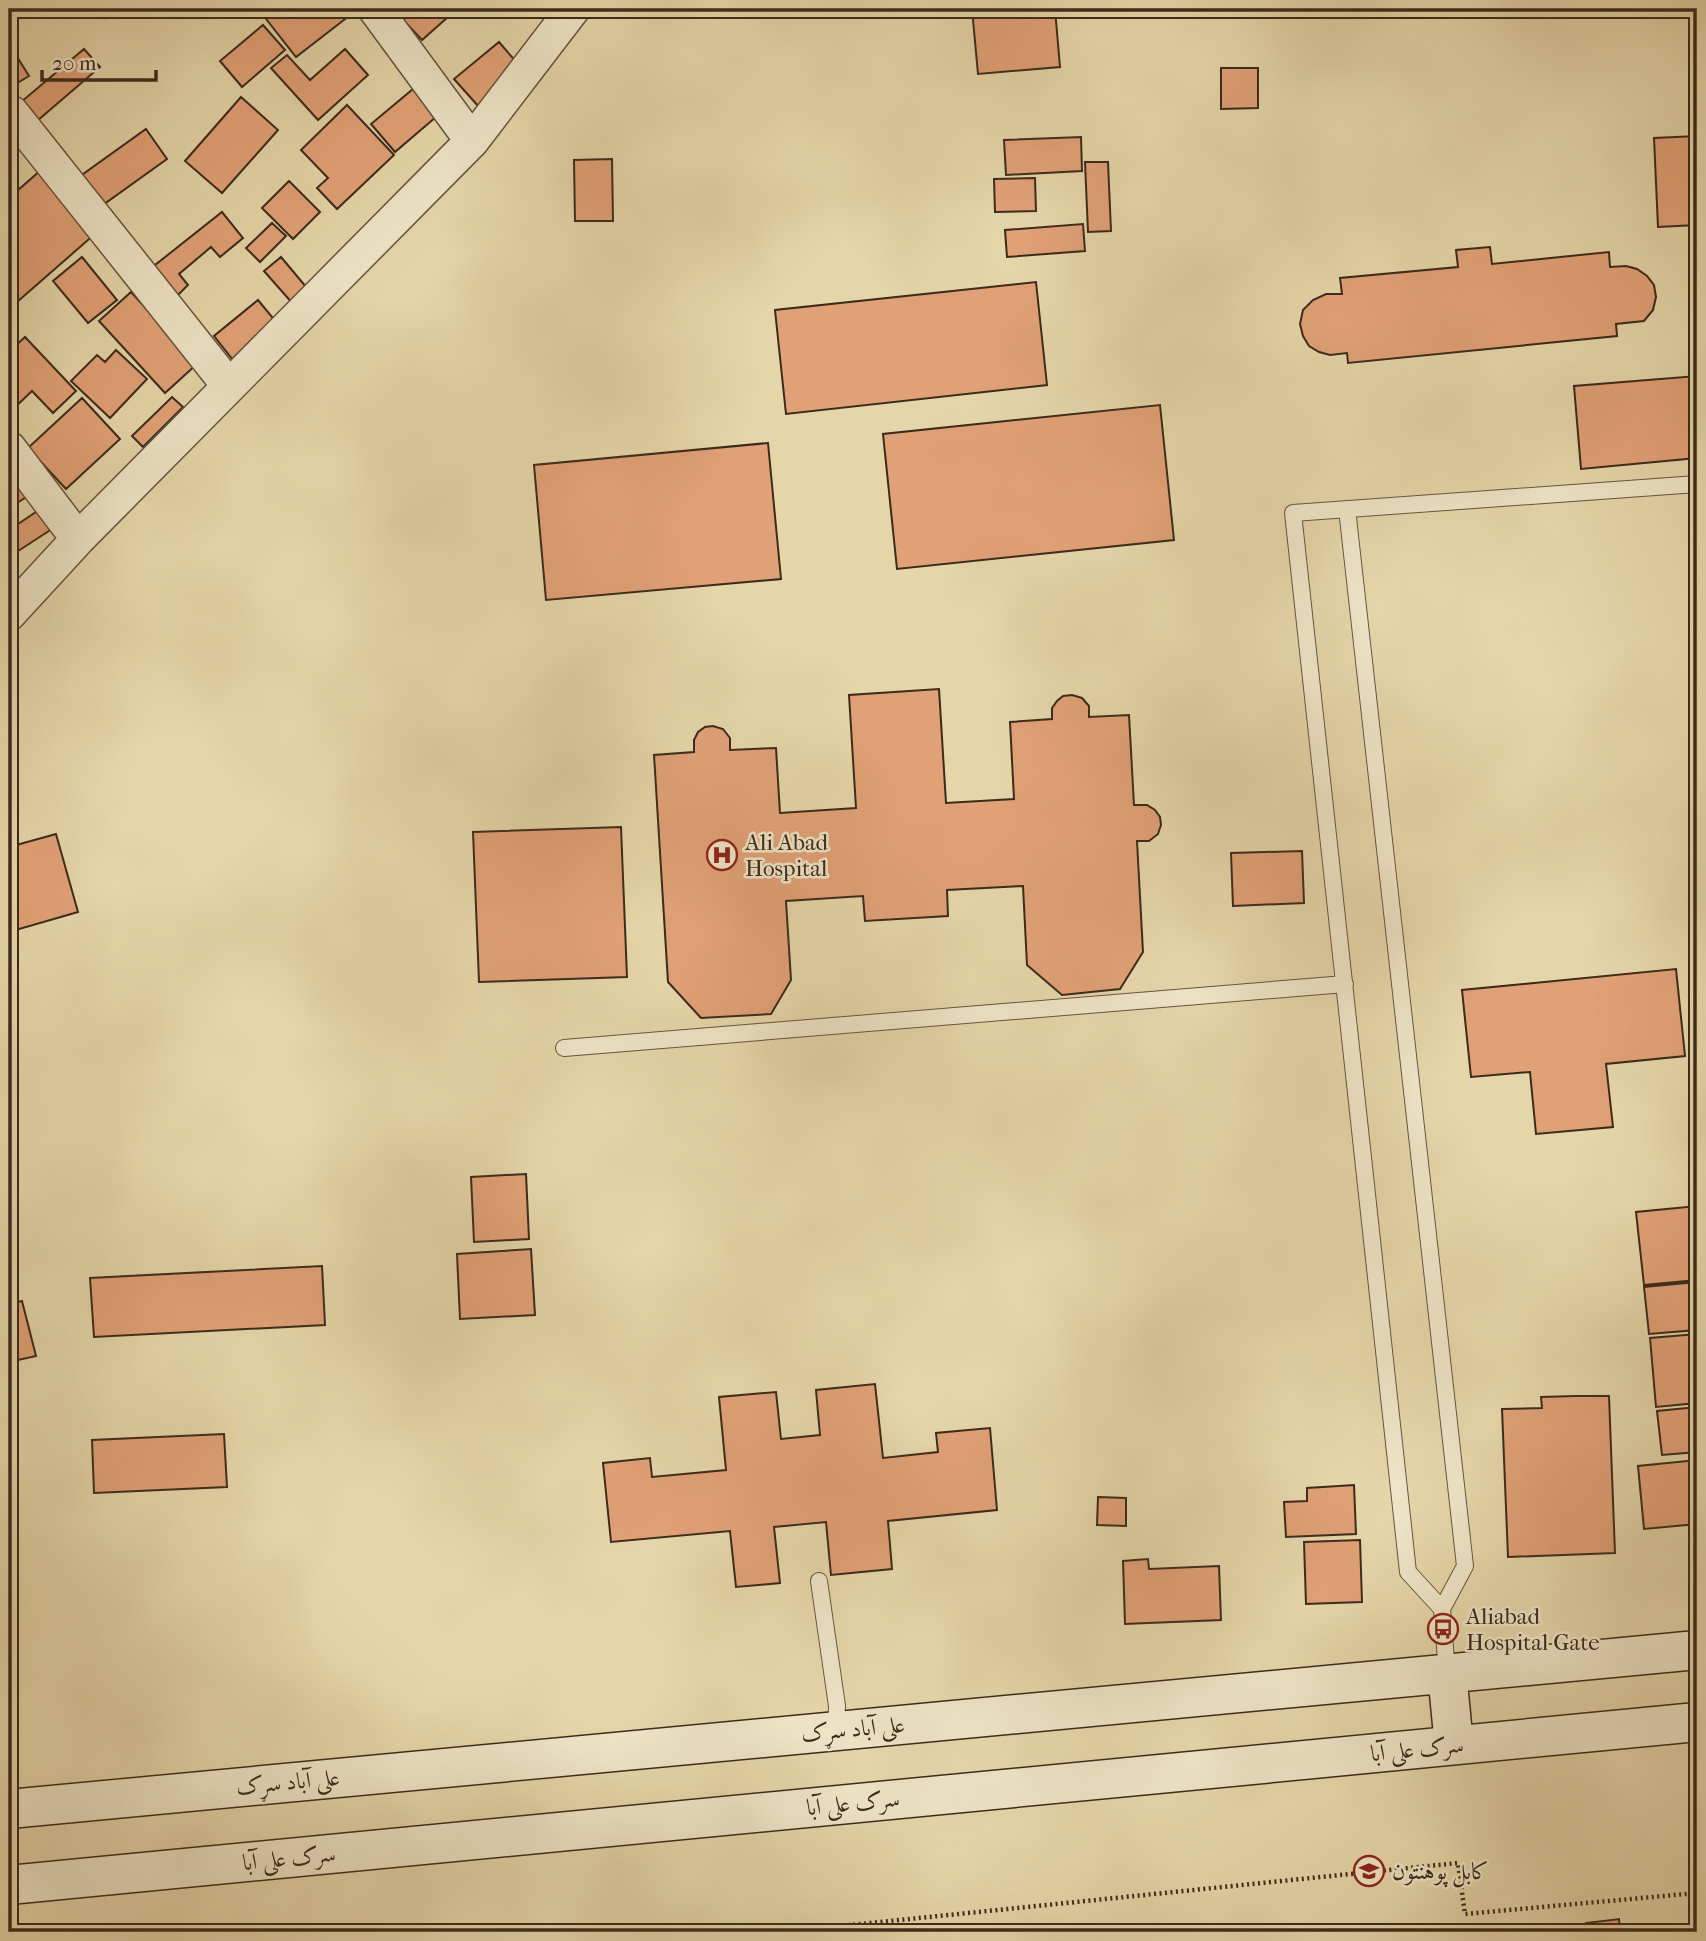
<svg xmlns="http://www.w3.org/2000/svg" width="1706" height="1941" font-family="'IM FELL French Canon',Amiri,serif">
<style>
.building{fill:#e1a176;stroke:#3c2a1c;stroke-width:2}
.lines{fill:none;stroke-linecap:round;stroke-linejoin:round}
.lane-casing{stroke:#66553f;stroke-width:18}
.street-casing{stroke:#66553f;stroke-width:36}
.secondary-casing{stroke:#3c2a1c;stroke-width:41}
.path{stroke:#3c2a1c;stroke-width:4.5;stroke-dasharray:2 3.5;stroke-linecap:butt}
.lane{stroke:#eee4c7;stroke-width:16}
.street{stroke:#eee4c7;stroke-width:33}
.secondary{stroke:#eee4c7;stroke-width:38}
.labels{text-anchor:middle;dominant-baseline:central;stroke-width:5;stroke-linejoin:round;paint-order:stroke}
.poi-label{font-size:23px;fill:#3c2a1c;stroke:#eee4c7;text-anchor:start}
.street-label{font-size:23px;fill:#3c2a1c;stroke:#eee4c7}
</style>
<rect width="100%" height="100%" fill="#e5d6a9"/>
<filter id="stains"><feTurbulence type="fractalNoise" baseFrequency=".00286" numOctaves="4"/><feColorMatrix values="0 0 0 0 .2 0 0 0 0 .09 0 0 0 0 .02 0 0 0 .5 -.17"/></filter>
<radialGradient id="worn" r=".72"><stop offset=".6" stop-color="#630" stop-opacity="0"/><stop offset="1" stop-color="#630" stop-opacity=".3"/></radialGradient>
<path class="building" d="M95,9H114L105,18Z
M272,9H358L296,57L263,15Z
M393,9H457L422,40Z
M972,9H1055L1060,67L978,74Z
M263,25L285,50L242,87L220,61Z
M499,42L523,70L479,107L454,79Z
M9,44L29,76L9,88Z
M84,49L100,67L37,121L21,102Z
M345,49L368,75L318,120L271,68L287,55L310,80Z
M1221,68H1258V108L1221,109Z
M419,84L443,111L395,152L371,124Z
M241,97L278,130L222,193L185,161Z
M347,105L394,155L337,209L317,188L328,178L301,150Z
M146,129L167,159L93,212L72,182Z
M1697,136V225L1658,227L1654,138Z
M1081,137L1082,171L1006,175L1004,140Z
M612,159L613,221H575L574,160Z
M1085,162H1108L1111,231L1088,232Z
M41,170L96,233L9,309V198Z
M1035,178L1036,211L995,212L994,179Z
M289,181L320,212L293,239L262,208Z
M222,212L243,238L220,257L211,247L179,274L188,285L174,299L150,269Z
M272,223L286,236L260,262L246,248Z
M1083,224L1085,251L1007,257L1005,230Z
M1490,247L1492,264L1609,252L1610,267L1626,266L1637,269L1647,276L1654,285L1656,297L1653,310L1644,321L1616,324L1617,336L1348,363L1347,353L1330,355L1319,352L1309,346L1303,336L1300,324L1303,310L1313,300L1326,294H1342L1340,278L1458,267L1456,250Z
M82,257L117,300L88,323L53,281Z
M281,257L307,288L293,304L264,271Z
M1036,282L1047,385L786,414L775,310Z
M131,292L197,364L165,393L99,321Z
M258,300L277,323L233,360L214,336Z
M25,337L76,391L53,413L32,391L9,413V352Z
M116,350L147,379L110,418L71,381L97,355L105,362Z
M1697,376V458L1581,469L1574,386Z
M172,397L183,407L143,447L132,436Z
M82,398L120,439L66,489L28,448Z
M1160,405L1174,540L897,569L883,434Z
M768,443L781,579L546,600L534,465Z
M9,469L28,496L9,508Z
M45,506L58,525L9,557V530Z
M939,689L946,803L1014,799L1010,722L1052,719V708L1057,701L1063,696L1072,695L1082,698L1089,706V717L1129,715L1134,805H1147L1155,810L1160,817L1161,825L1158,834L1149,841H1137L1143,952L1120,989L1062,995L1027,965L1023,886L947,890L948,916L865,921L863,896L786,901L791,980L771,1014L701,1018L668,982L654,755L694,752V740L698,732L705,727L713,726L723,729L730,738V750L776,748L780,813L856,808L849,695Z
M621,827L627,977L479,982L473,832Z
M56,834L78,912L9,932V847Z
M1302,851L1304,903L1233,906L1231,853Z
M1676,969L1685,1056L1606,1064L1613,1127L1536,1134L1530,1072L1471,1077L1462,990Z
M526,1174L529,1239L474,1242L471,1177Z
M1697,1206V1280L1644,1285L1636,1212Z
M531,1249L535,1315L460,1319L457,1254Z
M322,1266L325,1325L94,1337L90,1278Z
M1697,1282V1330L1649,1334L1644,1287Z
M22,1301L36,1356L9,1362V1304Z
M1697,1334V1403L1656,1407L1650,1338Z
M875,1384L883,1458L938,1452L936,1433L990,1428L997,1510L888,1521L892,1569L831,1575L826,1522L774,1527L780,1583L736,1587L730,1531L611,1542L603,1463L650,1458L652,1477L726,1470L719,1397L776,1392L781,1439L820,1435L816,1390Z
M1575,1396H1609L1615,1553L1508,1557L1502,1409L1542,1408L1541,1397Z
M1697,1407V1452L1662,1455L1657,1411Z
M224,1434L227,1487L94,1493L92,1440Z
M1697,1460V1524L1644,1529L1638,1466Z
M1354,1485L1356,1534L1286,1537L1284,1502L1307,1501V1488Z
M1098,1497L1126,1498V1526L1097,1525Z
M1360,1540L1362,1602L1306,1604L1304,1542Z
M1148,1559L1149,1569L1219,1566L1221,1620L1125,1624L1123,1561Z
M1619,1919L1620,1932H1587L1586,1923Z"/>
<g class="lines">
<g class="lane-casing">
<path id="lane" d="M1347,509L1465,1566L1442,1609L1447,1673
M564,1048L1345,984
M819,1581L837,1706L836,1731
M1442,1609L1408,1572L1293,513L1697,484"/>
</g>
<g class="street-casing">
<path id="street" d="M375,9L472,141
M12,113L229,386
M9,448L78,539
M9,614L78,539L472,141L573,9"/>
</g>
<g class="secondary-casing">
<path id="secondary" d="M1447,1673L1454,1745
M9,1809L1697,1650
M9,1885L1697,1722"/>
</g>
<path class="path" d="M782,1932L1458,1863L1465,1914L1697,1893"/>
<use href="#lane" class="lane"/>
<use href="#street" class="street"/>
<use href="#secondary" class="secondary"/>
</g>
<defs>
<g id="hospital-ring" transform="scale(1.575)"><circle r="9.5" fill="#eee4c7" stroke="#8f2418" stroke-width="1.5"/><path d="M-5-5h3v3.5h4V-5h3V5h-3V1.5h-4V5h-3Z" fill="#8f2418"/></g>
<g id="bus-ring" transform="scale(1.575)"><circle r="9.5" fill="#eee4c7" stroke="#8f2418" stroke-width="1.5"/><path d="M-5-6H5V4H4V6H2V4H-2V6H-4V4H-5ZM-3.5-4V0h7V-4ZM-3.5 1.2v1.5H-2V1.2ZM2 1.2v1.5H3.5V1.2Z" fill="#8f2418"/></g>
<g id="university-ring" transform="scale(1.575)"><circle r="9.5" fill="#eee4c7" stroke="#8f2418" stroke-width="1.5"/><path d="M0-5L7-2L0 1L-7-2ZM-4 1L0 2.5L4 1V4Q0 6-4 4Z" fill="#8f2418"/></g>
</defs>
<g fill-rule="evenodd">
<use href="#hospital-ring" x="722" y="855"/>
<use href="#bus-ring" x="1443" y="1629"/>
<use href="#university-ring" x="1369" y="1871"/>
</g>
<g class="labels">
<g class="poi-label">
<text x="745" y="842">Ali Abad<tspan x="745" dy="26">Hospital</tspan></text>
<text x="1466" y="1616">Aliabad<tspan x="1466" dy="26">Hospital Gate</tspan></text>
<text x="1392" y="1871">کابل پوهنتون</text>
</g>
<g class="street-label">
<text transform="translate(853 1729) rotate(-5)">علی آباد سړک</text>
<text transform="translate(1417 1749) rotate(-6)">سرک علی آبا</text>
<text transform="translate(288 1782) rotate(-5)">علی آباد سړک</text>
<text transform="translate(853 1803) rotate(-6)">سرک علی آبا</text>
<text transform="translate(289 1858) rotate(-6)">سرک علی آبا</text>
</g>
</g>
<rect width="1706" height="1941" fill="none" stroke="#e5d6a9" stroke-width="35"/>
<rect x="10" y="10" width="1685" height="1920" fill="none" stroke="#3c2a1c" stroke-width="3.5"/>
<rect x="18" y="18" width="1671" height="1906" fill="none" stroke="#3c2a1c" stroke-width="2"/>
<path d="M42 70v10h114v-10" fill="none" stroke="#3c2a1c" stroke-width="3.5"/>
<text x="52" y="70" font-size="21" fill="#3c2a1c" stroke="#eee4c7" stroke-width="5" paint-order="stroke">20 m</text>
<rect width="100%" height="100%" filter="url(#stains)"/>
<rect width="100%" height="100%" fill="url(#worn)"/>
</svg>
